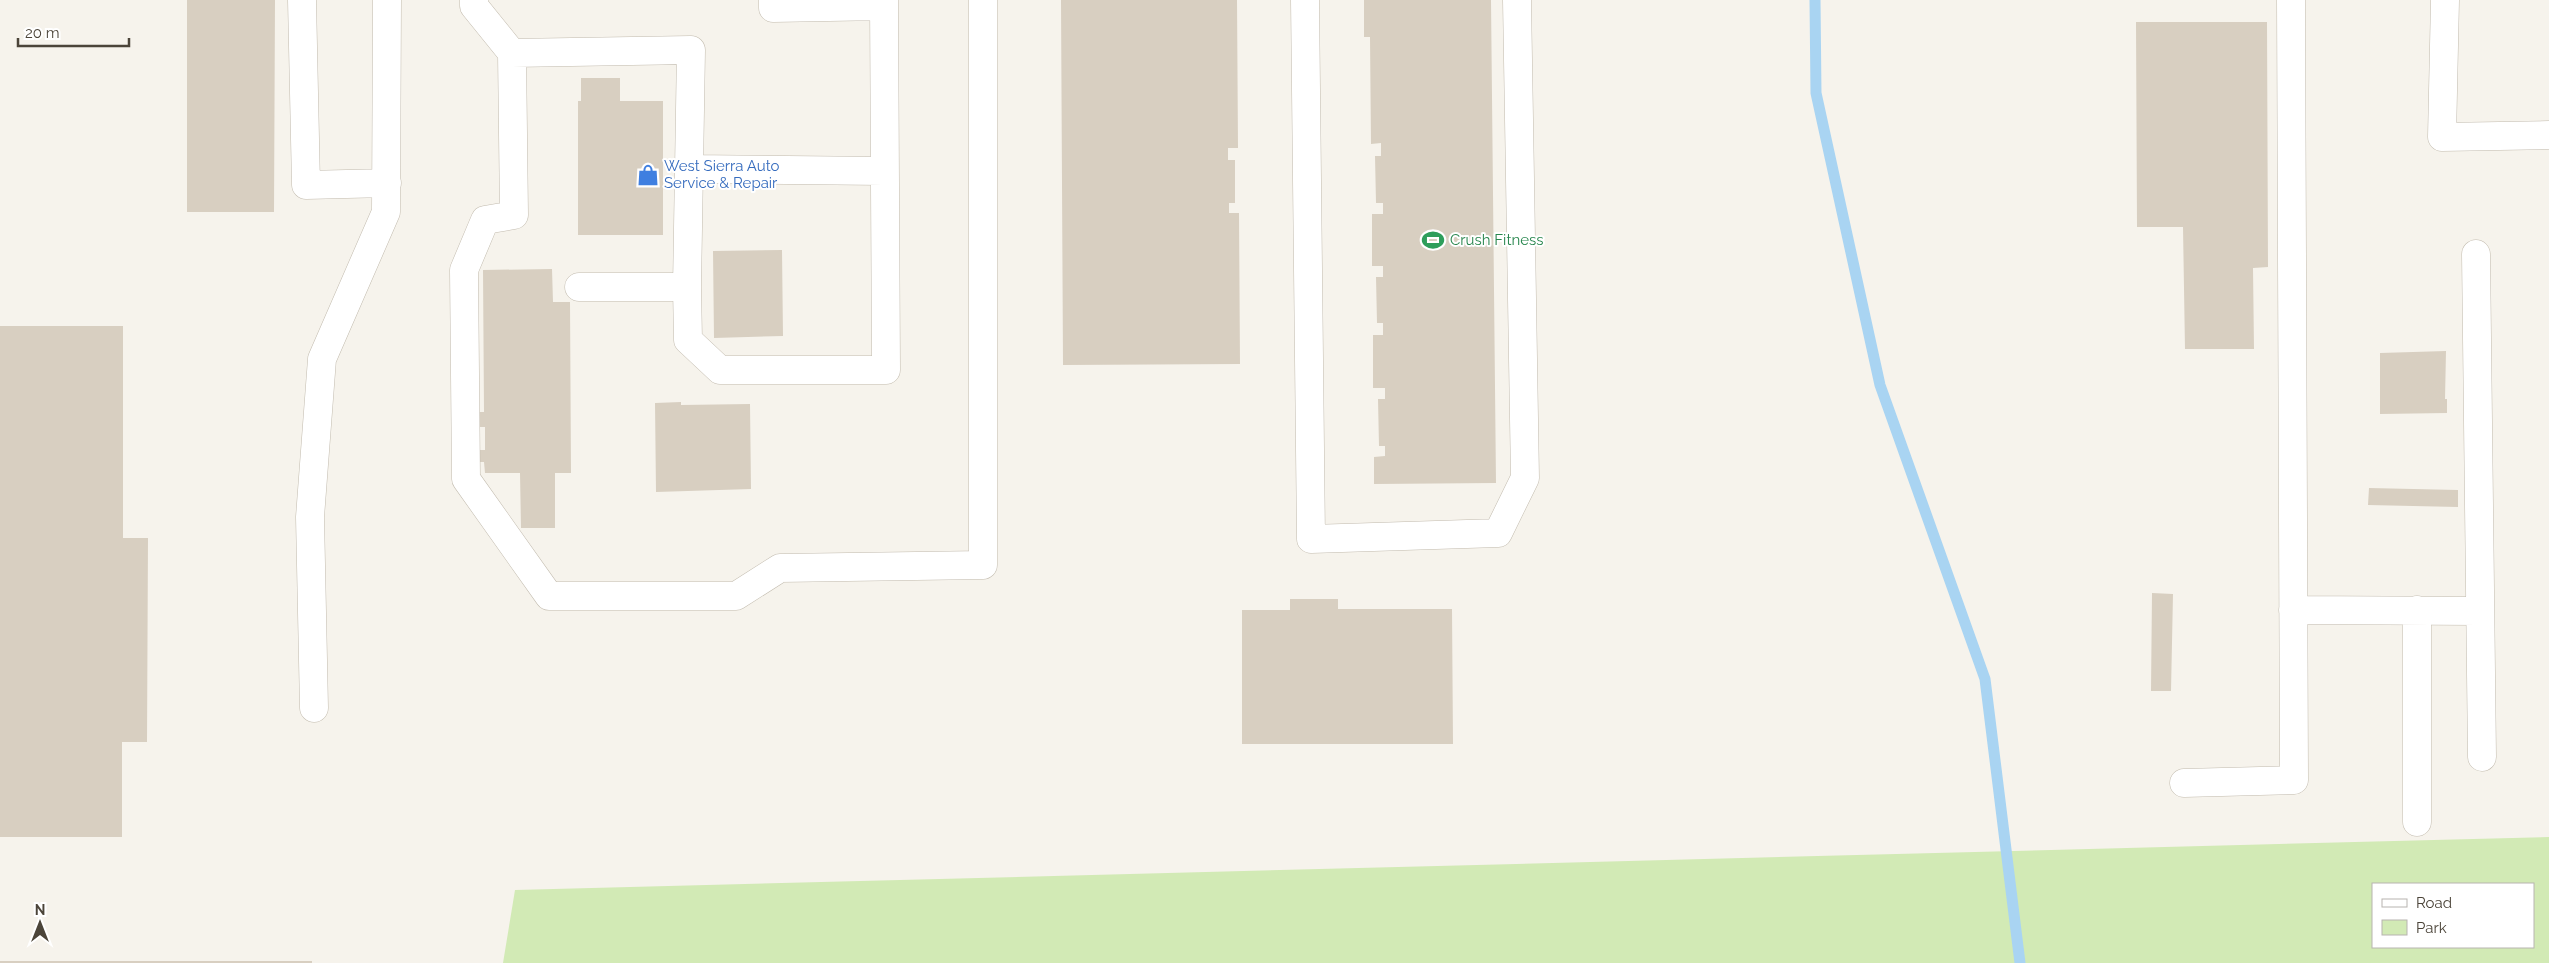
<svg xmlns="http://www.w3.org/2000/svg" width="2549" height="963" font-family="Raleway,sans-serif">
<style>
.green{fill:#d2eab5;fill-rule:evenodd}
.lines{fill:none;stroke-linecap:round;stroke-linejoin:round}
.stream{stroke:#a9d4f2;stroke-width:11}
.building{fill:#d8cfc1}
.minor-casing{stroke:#c2bbae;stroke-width:29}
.minor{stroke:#fff;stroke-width:28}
.labels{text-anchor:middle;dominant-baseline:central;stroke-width:4;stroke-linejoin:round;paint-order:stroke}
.shop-label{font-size:15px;fill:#366cbe;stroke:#fff;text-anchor:start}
.leisure-label{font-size:15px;fill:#27864d;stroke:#fff;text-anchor:start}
</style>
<rect width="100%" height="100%" fill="#f6f3ec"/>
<path class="green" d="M2549,837V963H503L515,890ZM2373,884H2533V947H2373Z"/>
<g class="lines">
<path class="stream" d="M1815,0L1816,93L1880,385L1985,679L2020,963"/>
</g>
<path class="building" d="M187,0H275L274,212H187Z
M1061,0H1237L1238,148H1228V160H1235V203H1229V213H1239L1240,364L1063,365Z
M1364,0H1491L1496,483L1374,484V457L1385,456V446H1379L1378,399H1385V388H1373V335H1383V323H1377L1376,277H1383V266H1372V214H1383V203H1376L1375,156H1381V143L1371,144L1370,37H1364Z
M2136,22H2267L2268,267L2253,268L2254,349H2185L2183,227H2137Z
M581,78H620V101H663V235H578V101H581Z
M782,250L783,336L714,338L713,251Z
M552,269L553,302H570L571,473H555V528H521L520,473H485L484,462H478V450H485V427H480L479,412H484L483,270Z
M0,326H123V538H148L147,742H122V837H0Z
M2446,351L2445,399H2447V413L2380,414V353Z
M681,402V405L750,404L751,489L656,492L655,403Z
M2369,488L2458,490V507L2368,505Z
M2152,593L2173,594L2171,691H2151Z
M1290,599H1338V609H1452L1453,744H1242V610H1290Z
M0,961H312V963H0Z"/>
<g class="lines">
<g class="minor-casing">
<path id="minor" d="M302,0L306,185L387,183
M474,0V6L512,53L514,215L485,220L464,270L466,479L549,596H736L780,568L983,565V0
M773,0V8L884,6
M1305,0L1311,539L1498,533L1525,478L1517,0
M2445,0L2442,137L2549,135
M512,53L691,50L689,169L884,171
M689,169L687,287L688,340L720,370H886L884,0
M2476,254L2482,757
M579,287H687
M2293,610L2479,611
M2417,610V822
M314,708L310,517L322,359L386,212L387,0
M2184,783L2294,780L2291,0"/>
</g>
<use href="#minor" class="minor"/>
</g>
<defs>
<g id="shop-bare" transform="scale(1.725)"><path d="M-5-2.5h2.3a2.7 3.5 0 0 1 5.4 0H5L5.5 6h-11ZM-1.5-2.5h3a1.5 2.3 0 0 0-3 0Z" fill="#3f7fe0" stroke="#fff" stroke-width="2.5" paint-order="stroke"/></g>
<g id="stadium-bare" transform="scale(1.725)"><path d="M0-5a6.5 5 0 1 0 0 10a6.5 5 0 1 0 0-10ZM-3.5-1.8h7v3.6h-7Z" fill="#2e9e5b" stroke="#fff" stroke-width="2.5" paint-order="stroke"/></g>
</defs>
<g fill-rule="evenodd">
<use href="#shop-bare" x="648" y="175"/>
<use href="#stadium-bare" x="1433" y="240"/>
</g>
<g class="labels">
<g class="shop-label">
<text x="664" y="166">West Sierra Auto<tspan x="664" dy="17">Service &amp; Repair</tspan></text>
</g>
<g class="leisure-label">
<text x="1450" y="240">Crush Fitness</text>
</g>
</g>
<rect x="2372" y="883" width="162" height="65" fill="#ffffff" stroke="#b7b4b0"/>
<rect x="2382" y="899" width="25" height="8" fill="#ffffff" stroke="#b7b4b0"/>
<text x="2416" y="908" font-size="15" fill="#4b4439">Road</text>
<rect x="2382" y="920" width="25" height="15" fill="#d2eab5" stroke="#b7b4b0"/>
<text x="2416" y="933" font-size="15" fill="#4b4439">Park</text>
<g transform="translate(40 923)" stroke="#ffffff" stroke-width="4" paint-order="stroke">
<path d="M0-4L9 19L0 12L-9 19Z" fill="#4b4439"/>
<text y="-8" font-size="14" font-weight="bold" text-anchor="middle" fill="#4b4439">N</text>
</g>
<path d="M18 38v8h111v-8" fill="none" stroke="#4b4439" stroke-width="2.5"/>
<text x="25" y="38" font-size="15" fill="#4b4439" stroke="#ffffff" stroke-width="4" paint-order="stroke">20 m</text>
</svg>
